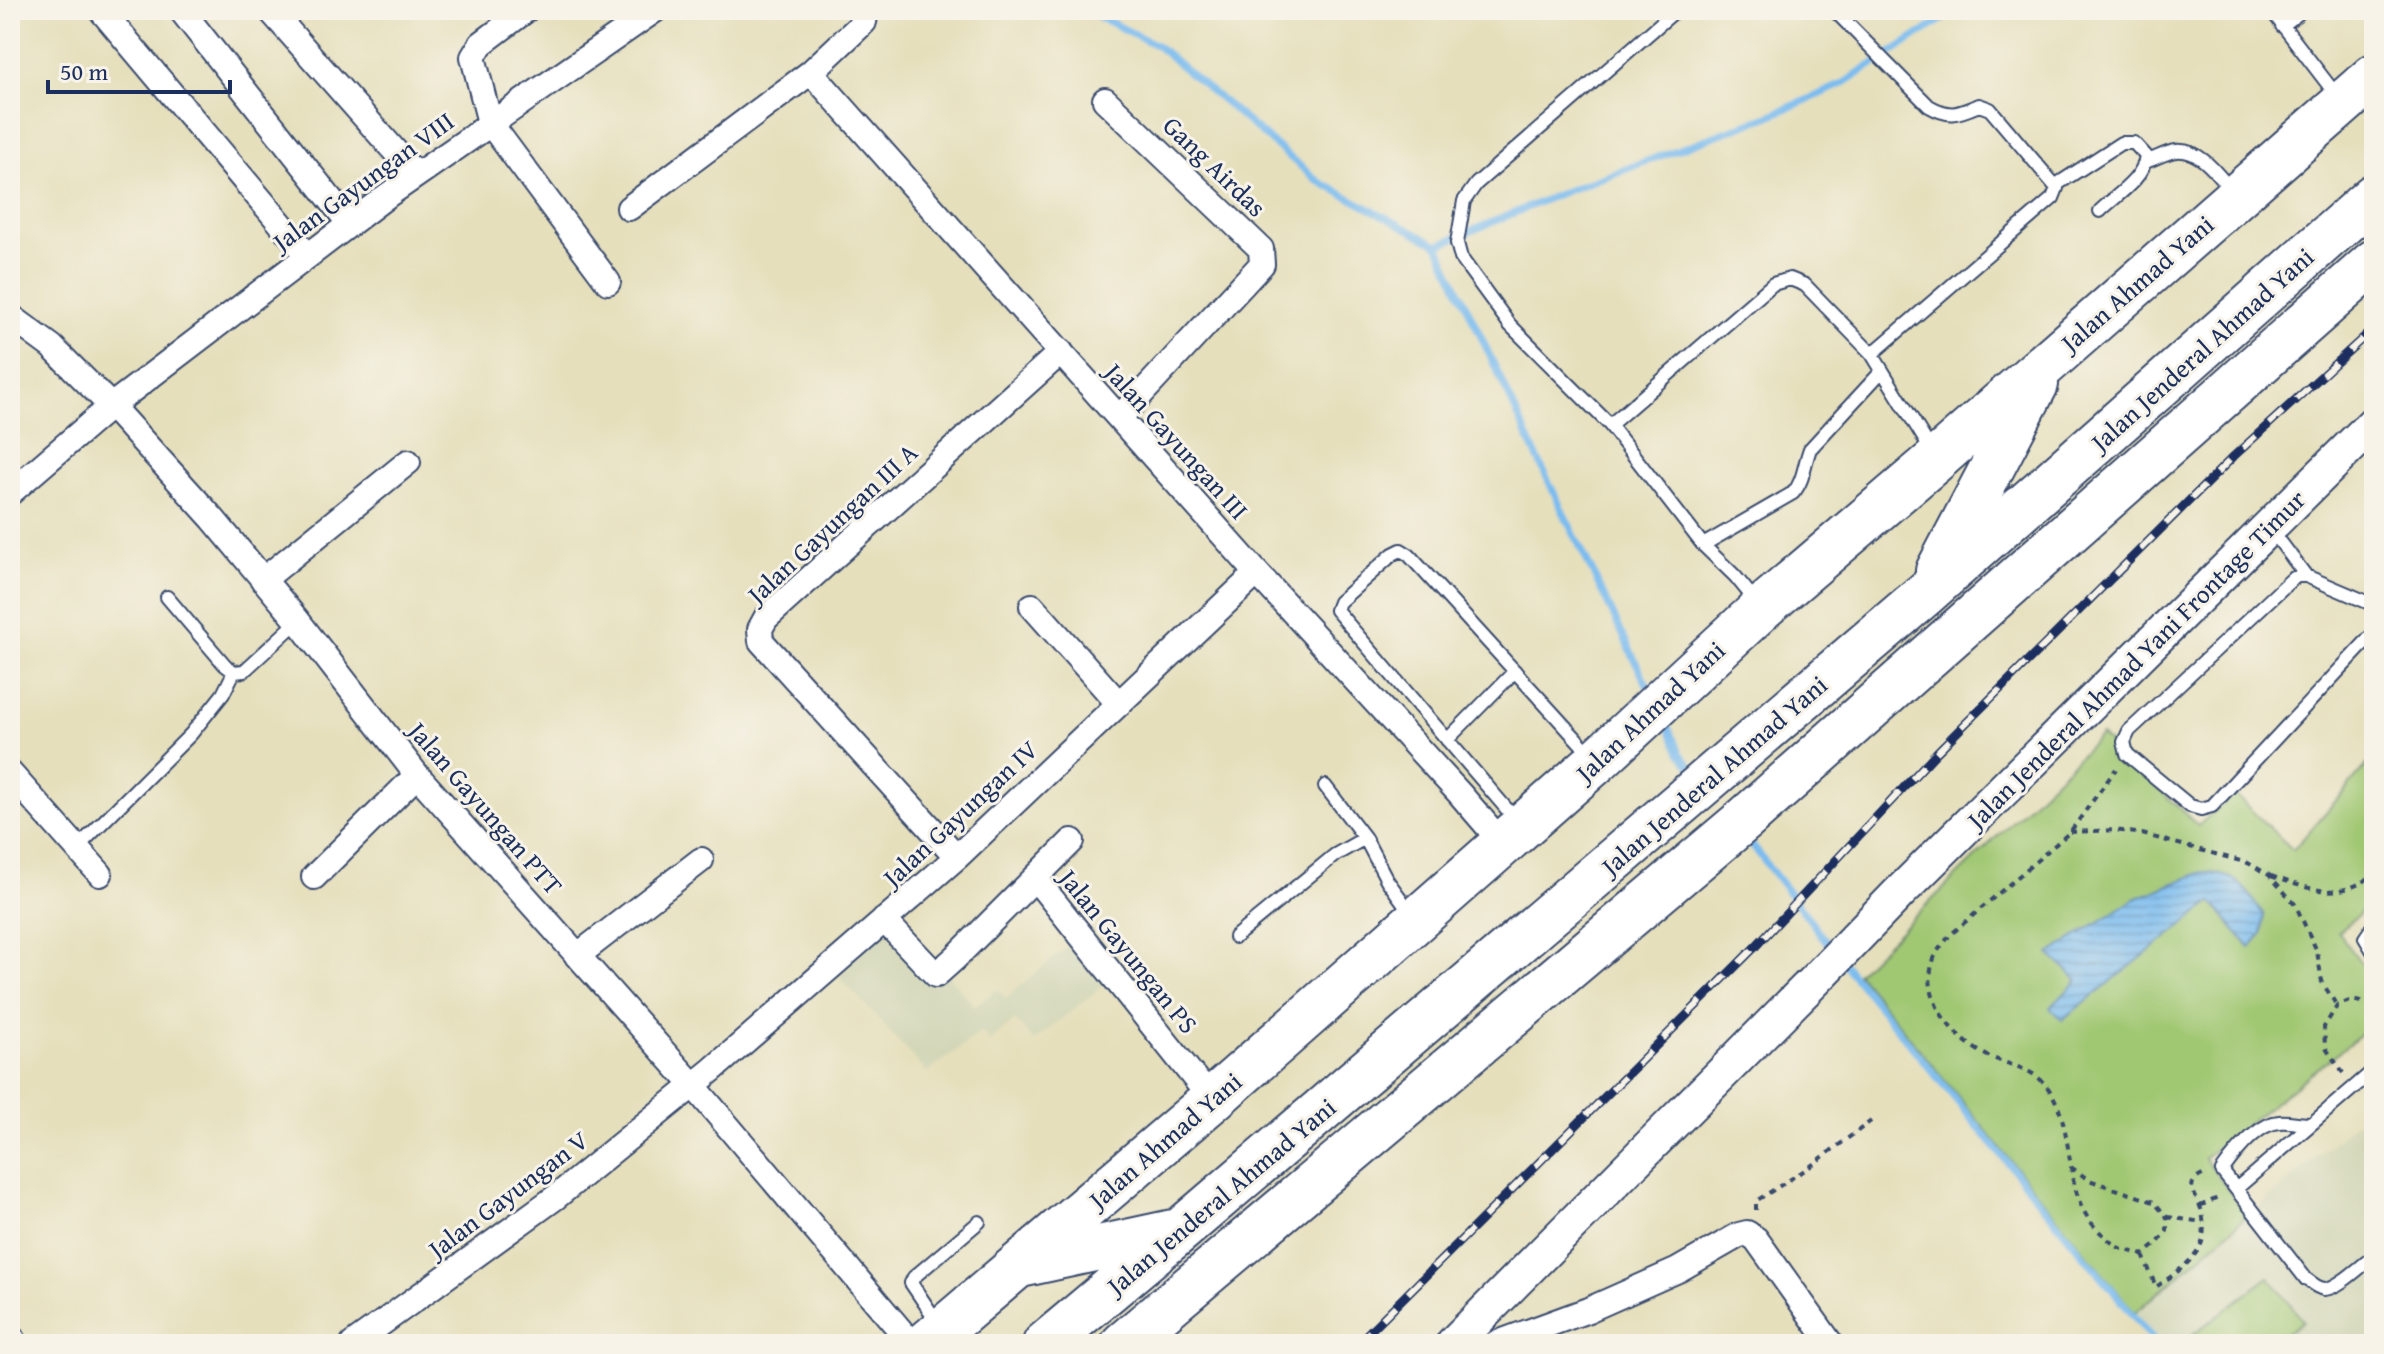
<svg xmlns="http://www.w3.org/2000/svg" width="2384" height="1354" font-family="'Gentium Book Plus',serif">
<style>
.built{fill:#d3d7b8}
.park{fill:#a0c772;stroke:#5e7b68;stroke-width:2}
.water{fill:url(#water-rules);stroke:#4a76a6;stroke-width:2}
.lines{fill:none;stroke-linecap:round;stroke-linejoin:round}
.stream{stroke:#7abcef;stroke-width:7}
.lane-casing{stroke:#39496c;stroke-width:16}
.street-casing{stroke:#39496c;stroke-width:28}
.secondary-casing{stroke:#39496c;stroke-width:38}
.highway-casing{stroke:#39496c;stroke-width:48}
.path{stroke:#39496c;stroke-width:4;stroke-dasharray:6 6;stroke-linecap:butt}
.lane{stroke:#fff;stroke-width:12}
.street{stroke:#fff;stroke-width:24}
.secondary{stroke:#fff;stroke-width:34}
.highway{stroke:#fff;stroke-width:44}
.rail-casing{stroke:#1b2f5e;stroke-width:9}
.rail{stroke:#f7f3e8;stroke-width:6;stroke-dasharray:18;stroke-linecap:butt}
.labels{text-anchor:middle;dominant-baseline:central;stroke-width:6;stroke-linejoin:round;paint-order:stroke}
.street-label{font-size:26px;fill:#1b2f5e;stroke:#f7f3e8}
</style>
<defs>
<pattern id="water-rules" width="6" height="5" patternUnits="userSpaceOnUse" patternTransform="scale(2)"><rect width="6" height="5" fill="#7abcef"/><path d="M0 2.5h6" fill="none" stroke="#6399c5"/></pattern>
</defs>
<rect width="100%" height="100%" fill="#f7f3e8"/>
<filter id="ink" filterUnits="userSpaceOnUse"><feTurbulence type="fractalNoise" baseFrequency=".0125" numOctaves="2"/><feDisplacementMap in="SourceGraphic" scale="16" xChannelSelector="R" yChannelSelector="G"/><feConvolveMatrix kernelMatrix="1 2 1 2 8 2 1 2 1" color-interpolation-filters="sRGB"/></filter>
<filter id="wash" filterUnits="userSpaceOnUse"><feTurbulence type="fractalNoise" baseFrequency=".006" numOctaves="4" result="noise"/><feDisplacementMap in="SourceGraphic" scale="32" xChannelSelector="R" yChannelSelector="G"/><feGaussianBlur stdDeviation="1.8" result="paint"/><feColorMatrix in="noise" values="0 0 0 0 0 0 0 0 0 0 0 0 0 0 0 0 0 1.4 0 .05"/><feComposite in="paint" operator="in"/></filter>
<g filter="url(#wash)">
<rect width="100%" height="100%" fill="#e5dfbb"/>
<path class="built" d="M887,927L948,975L975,1007L997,989L1006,998L1071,944L1105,984L1034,1041L1015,1020L990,1042L981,1032L927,1073L836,973Z
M2374,1107V1344H2161L2135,1313Z"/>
<path class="park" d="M2101,735L2198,826L2234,794L2293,850L2374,757V902L2338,932L2374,980V1024L2204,1158L2248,1215L2135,1313L1857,973Z
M2269,1277L2303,1321L2273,1344H2193L2188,1338Z"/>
<path class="water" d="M2202,872C2241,875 2242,885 2264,915L2262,934L2250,948L2212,902L2062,1020L2050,1008L2078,980L2049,954L2135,899Z"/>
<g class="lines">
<path class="stream" d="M1086,10L1156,45L1318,181L1438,245L1555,495L1651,693
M1438,245L1566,191L1774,114L1841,85L1957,10
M1664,718L1680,753L1696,773
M1745,836L1833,950
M1843,963L2157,1344"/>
</g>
</g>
<g filter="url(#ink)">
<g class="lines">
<g class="lane-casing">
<path id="lane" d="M1676,10L1476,184L1464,201L1457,243L1461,258L1510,325L1610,425L1703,545L1735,576L1758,604
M1834,10L1929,106C1950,118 1958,114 1979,105L1990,109L2057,188L2053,198L1872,354
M2271,10L2337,96
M2282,26L2303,10
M2145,162C2155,159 2166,152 2176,151C2200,148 2218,175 2232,191
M2056,185L2121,143H2134L2146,156C2144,179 2115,196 2100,211
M1610,425L1773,284L1790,279L1805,285L1872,354L1933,453
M2270,528L2306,576
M1703,545L1793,493C1804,481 1804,464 1810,449L1881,372
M167,597L225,665L234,672L244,671L298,621
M2374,605L2306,576H2298L2292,579L2129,731L2124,742L2127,754L2190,806L2201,809L2212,806L2374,633
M1447,740L1515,671
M1325,786L1365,838
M1517,821L1336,610L1339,602L1393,554L1401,550L1409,555L1592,756
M77,848L191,734L223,694L234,672
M2374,925L2365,938L2374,953
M1235,937L1335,855L1365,838L1387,880L1411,913
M2311,1124C2301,1124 2289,1121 2279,1122C2257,1124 2234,1154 2222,1171L2306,1279C2312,1283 2317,1288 2324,1289C2338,1289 2362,1265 2374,1256
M2236,1189L2374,1070
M938,1323L911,1283L914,1277L979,1222"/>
</g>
<g class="street-casing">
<path id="street" d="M101,10L308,256
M181,10L350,224
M270,10L416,175
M526,10L481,44L473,57L490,123L608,282
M811,72L1257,573L1460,794L1503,844
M1105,100L1261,249L1262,264L1119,418
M629,208L811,72L864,22L866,10
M10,316L52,347L111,406L213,519L298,621L417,775L693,1085L912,1344
M10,493L111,406L388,195L655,10
M263,580L408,462
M1032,606L1119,704
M10,773L100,874
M1072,841L1035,878L1212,1100
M957,857L761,641L760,629L766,618L1061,352
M314,877L417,775
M884,920L936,975L955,958L1035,878
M577,956L701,860
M10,1335L13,1339L10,1342
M353,1344L556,1197L712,1070L957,857L1257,573
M1495,1344L1588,1310L1678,1270L1739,1235L1747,1233L1756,1239L1831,1344"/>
</g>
<g class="secondary-casing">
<path id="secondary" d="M1453,1344L1820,975L1898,894L2374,423"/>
</g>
<g class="highway-casing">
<path id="highway" d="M1938,571L2036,384
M1025,1264L1173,1232
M926,1344L1212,1100L1597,761L1762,608L1937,459L2374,76
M1045,1344L1181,1230L1925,594L2374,196
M1123,1344L1744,820L2374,262"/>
</g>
<path class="path" d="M2070,832L2115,830L2142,834L2248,863L2269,875L2295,904L2317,951L2322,982L2337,1006
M2271,876C2309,889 2340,902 2374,874
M2343,1073L2325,1047L2324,1027L2337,1006L2352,1000L2374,1005
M2071,1167L2089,1180L2154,1202L2167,1217V1231L2157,1244L2143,1255C2136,1252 2127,1251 2120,1248C2113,1245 2107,1238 2101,1233C2059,1196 2079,1132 2048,1088C2034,1068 2011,1066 1990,1057C1954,1040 1917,998 1935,956C1938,949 1945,942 1949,936L2070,832L2116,769
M2200,1206L2220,1197
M1756,1210V1201L1808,1168L1871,1121
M2167,1217L2203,1222
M2143,1255L2156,1287C2173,1275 2194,1262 2202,1242C2205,1231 2204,1214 2199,1204C2192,1189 2186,1182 2205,1174"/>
<use href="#lane" class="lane"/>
<use href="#street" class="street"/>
<use href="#secondary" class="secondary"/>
<use href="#highway" class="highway"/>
<g class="rail-casing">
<path id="rail" d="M1357,1344L1755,947L1937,752L2234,456L2374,328"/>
</g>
<use href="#rail" class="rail"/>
</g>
</g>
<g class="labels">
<g class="street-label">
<text transform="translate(1215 166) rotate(44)">Gang Airdas</text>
<text transform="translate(363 181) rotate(-36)">Jalan Gayungan VIII</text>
<text transform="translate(2137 283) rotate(-41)">Jalan Ahmad Yani</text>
<text transform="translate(2202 349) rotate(-42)">Jalan Jenderal Ahmad Yani</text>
<text transform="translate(1177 441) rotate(48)">Jalan Gayungan III</text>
<text transform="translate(832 523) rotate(-43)">Jalan Gayungan III A</text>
<text transform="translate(2136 659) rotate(-45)">Jalan Jenderal Ahmad Yani Frontage Timur</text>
<text transform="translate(1650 711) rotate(-43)">Jalan Ahmad Yani</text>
<text transform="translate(1714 775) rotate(-41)">Jalan Jenderal Ahmad Yani</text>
<text transform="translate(486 808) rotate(49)">Jalan Gayungan PTT</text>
<text transform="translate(960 813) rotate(-43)">Jalan Gayungan IV</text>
<text transform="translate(1129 951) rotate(51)">Jalan Gayungan PS</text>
<text transform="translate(1165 1140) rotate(-41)">Jalan Ahmad Yani</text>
<text transform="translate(508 1194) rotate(-37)">Jalan Gayungan V</text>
<text transform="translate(1221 1196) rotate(-40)">Jalan Jenderal Ahmad Yani</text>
</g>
</g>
<rect width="2384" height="1354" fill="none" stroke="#f7f3e8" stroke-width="40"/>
<path d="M48 80v12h182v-12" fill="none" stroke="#1b2f5e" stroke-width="4"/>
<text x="60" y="80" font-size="24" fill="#1b2f5e" stroke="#f7f3e8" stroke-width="6" paint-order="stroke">50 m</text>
</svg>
